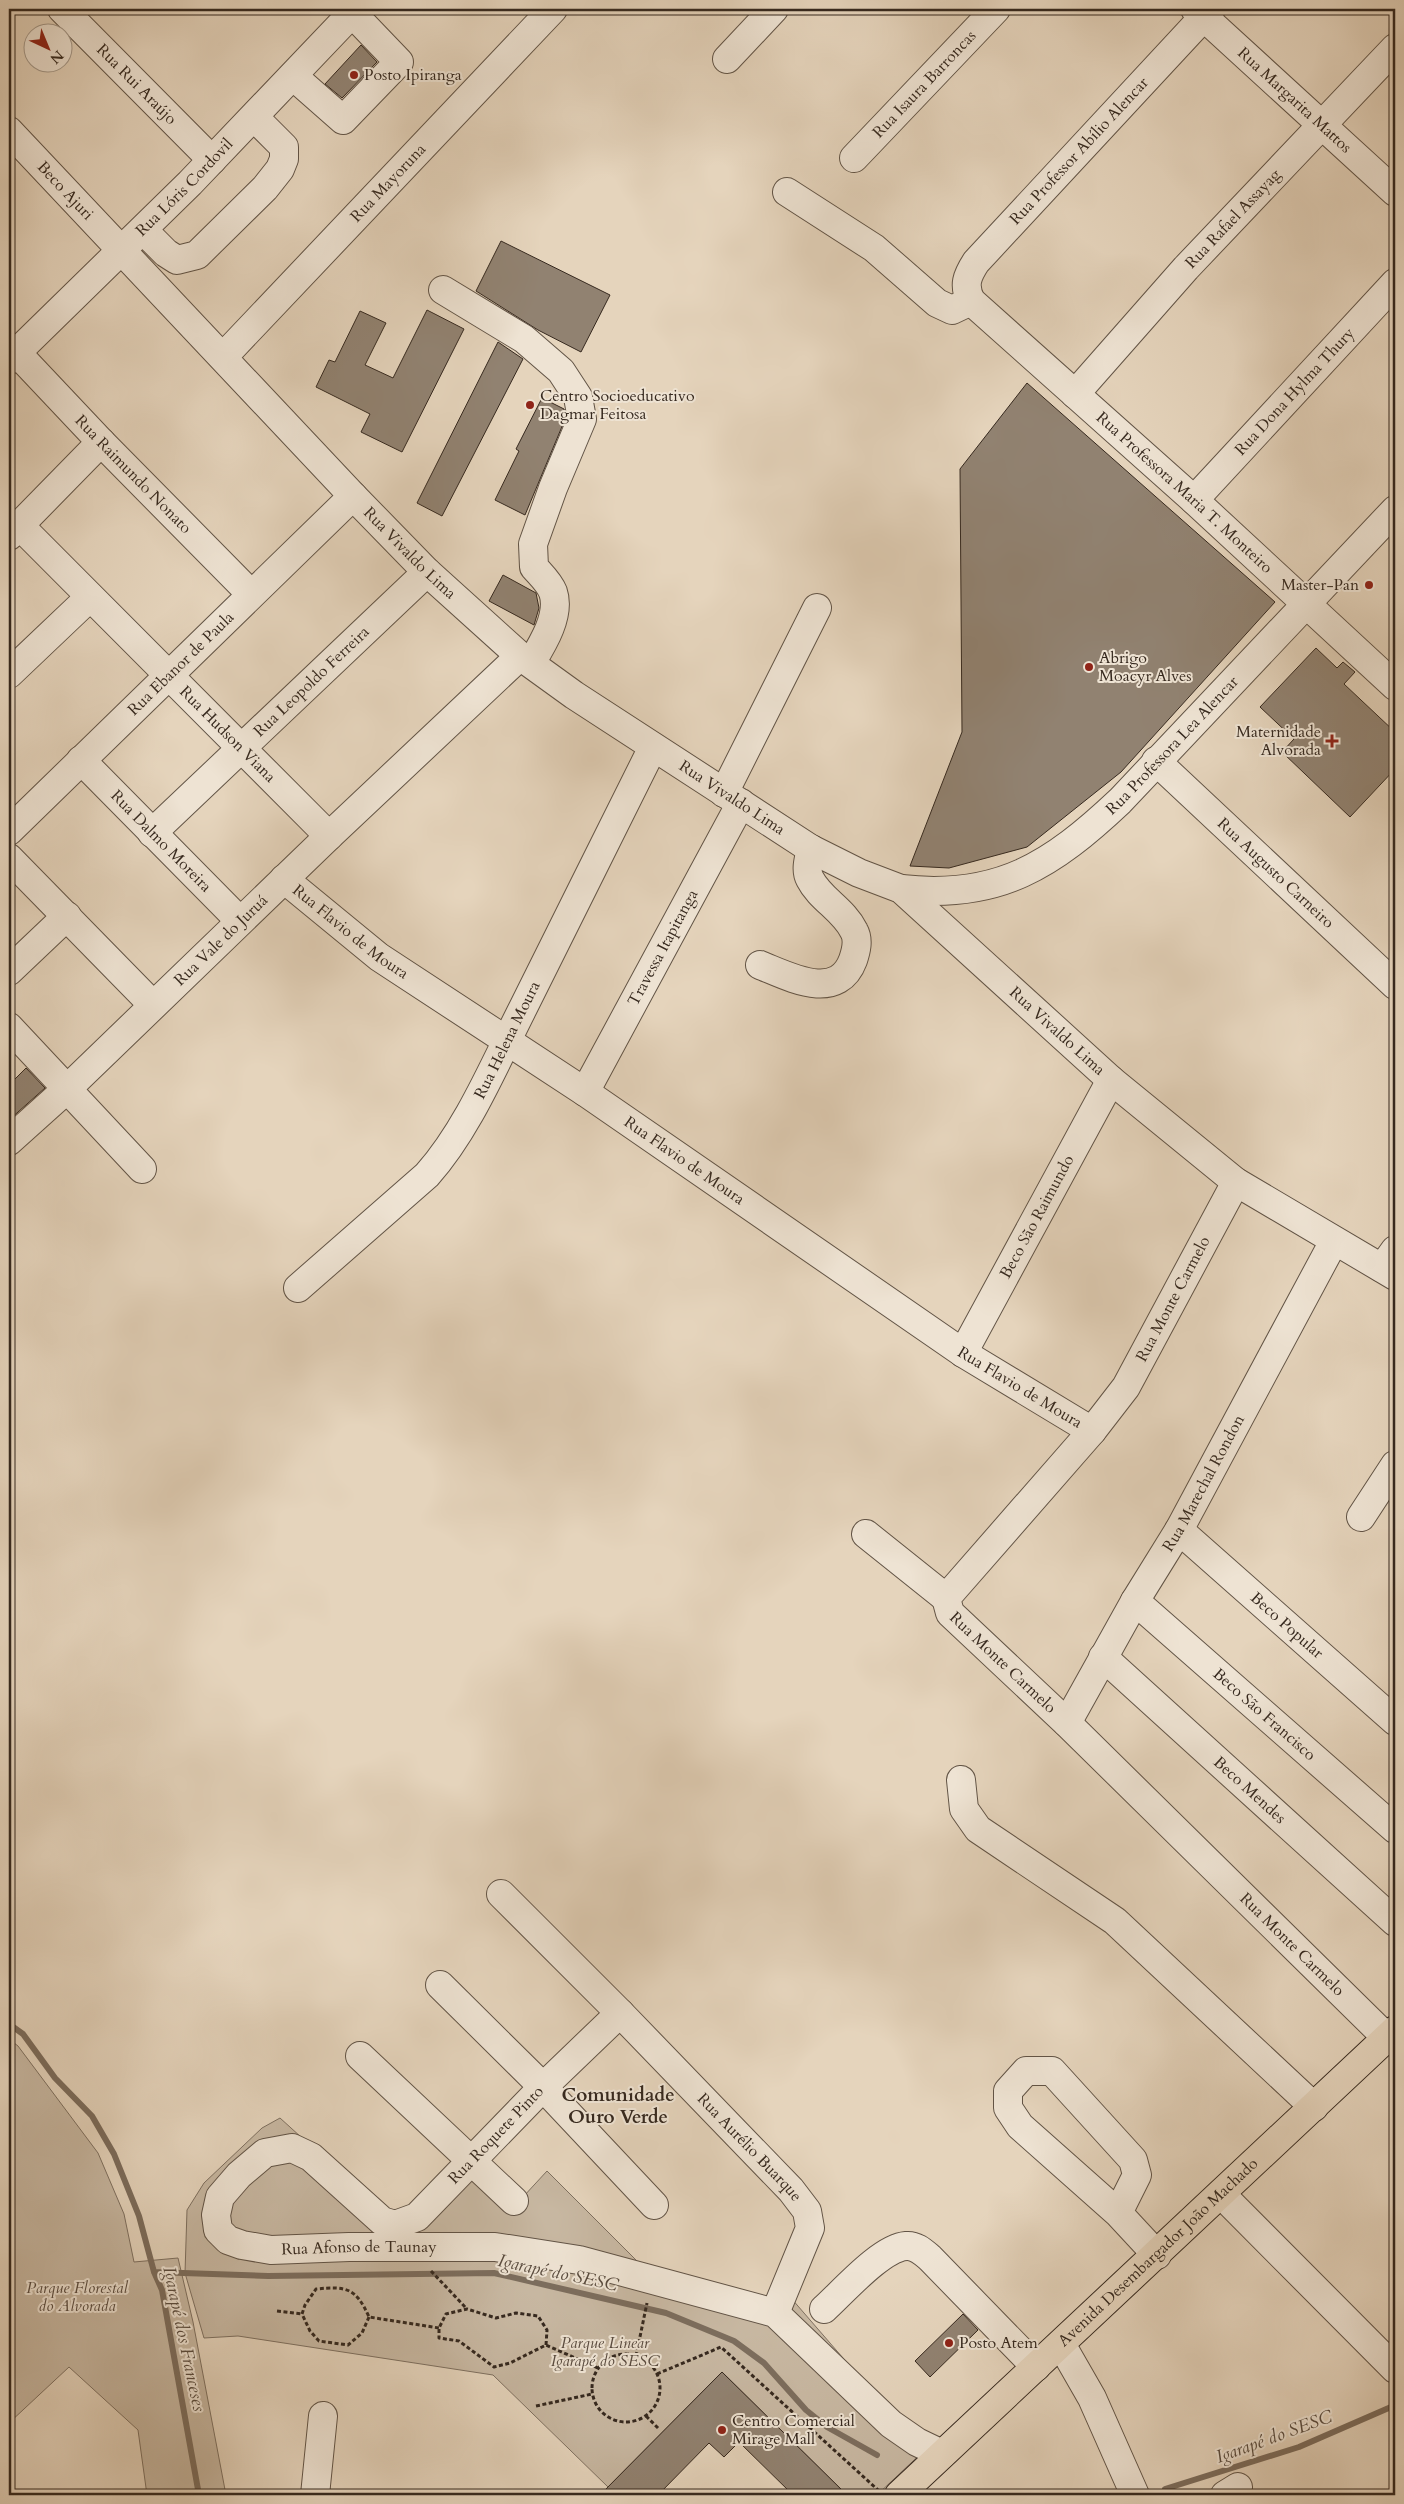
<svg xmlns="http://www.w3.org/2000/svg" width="1404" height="2504" font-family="Cardo,serif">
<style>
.green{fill:#c7b7a1;stroke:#7e7060}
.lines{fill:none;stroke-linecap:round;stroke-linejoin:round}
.stream{stroke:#7c6d5d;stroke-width:6}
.building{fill:#918271;stroke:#36291f}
.minor-casing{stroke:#625446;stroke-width:30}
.major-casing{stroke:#36291f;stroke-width:30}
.path{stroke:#36291f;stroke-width:3;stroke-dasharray:4 2.5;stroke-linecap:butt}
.minor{stroke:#eee3d3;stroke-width:28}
.major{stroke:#e5d4bc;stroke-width:28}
.poi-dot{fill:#8f2418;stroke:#eee3d3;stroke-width:2}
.labels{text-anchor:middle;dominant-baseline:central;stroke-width:4;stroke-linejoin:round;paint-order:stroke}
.poi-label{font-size:16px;fill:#36291f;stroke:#eee3d3;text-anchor:start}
.street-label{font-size:16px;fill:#36291f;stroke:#eee3d3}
.park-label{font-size:16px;font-style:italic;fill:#5a4c40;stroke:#eee3d3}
.water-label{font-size:18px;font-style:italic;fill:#594b3e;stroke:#eee3d3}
.quarter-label{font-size:19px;font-weight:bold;fill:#36291f;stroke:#eee3d3}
</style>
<rect width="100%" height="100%" fill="#e5d4bc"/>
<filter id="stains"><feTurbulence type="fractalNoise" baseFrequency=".004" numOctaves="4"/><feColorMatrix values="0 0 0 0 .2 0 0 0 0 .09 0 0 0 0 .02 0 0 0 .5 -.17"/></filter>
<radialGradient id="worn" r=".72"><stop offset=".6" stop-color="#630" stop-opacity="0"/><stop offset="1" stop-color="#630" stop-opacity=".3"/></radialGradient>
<path class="green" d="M9,2039L18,2046L98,2153L124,2214L134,2262L178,2258L193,2322L226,2495H147L138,2430L69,2367L9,2423Z
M280,2118L387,2215L404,2222L480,2162L523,2197L547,2171L640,2264L762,2300L791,2298L843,2358L929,2446L877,2495H847L722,2372L608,2487L493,2375L238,2336L204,2338L185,2273L187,2210L204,2183L262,2128Z"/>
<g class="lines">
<path class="stream" d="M9,2024L23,2034L55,2078L92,2116L114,2154L139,2216L154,2272L162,2290L199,2495
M154,2272L268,2276L494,2273L666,2313L734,2341L764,2363L806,2410L827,2427L877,2455
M1165,2489L1299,2447L1391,2407"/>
</g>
<path class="building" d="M361,45L377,62L342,98L325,84Z
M501,241L610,295L581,352L538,330L476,291Z
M427,310L464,329L402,452L361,432L370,414L316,387L329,360L335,362L360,311L386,323L365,365L393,378Z
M498,342L523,359L442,516L417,503Z
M1027,383L1275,602L1121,772L1027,847L949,868L910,866L962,732L960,469Z
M542,398L564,409L566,417L525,515L495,500L519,451L516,449Z
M503,575L536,593L539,608L534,625L489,601Z
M1316,648L1337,668L1343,662L1355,672L1344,684L1395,732V769L1350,817L1282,752L1294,739L1260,707Z
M26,1068L45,1088L9,1120V1085Z
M963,2314L978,2330L930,2377L915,2361Z
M722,2372L847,2495H793L739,2442L724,2457L709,2443L658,2495H600Z"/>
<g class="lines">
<g class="minor-casing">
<g id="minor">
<path id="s1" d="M62,9L212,160"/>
<path id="s2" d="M1195,9L1395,192"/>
<path id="s3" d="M1211,9L976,262C967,276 963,285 971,301L1194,500L1395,686"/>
<path d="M727,59L774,9"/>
<path d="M293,76L343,120L399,62L352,13"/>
<path id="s4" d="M9,131L353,496L427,572L520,656L574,695L811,849L859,873L901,889L1111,1080L1236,1182L1395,1276"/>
<path id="s5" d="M854,158L996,9"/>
<path d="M787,192L874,248L937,303L952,310L971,301"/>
<path d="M143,230L166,253L177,260L197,255L265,188L280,169L284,159V147L254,117"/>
<path d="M443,290L524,339L561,371L578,397L582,419L553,488L533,544L534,567C541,575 549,582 553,592C561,615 542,645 531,663"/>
<path id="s6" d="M17,353L101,442L251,594"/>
<path id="s7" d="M223,357L553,9"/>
<path id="s8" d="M9,360L190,183L356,9"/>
<path id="s9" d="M1075,394L1186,268L1395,48"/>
<path id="s10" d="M1194,500L1395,283"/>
<path id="s11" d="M20,526L329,836"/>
<path d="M9,536L101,442"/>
<path d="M9,674L90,597"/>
<path id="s12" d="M81,760L240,921"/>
<path id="s13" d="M1156,761L1395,985"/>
<path d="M724,793L817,608"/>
<path id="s14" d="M9,831L353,496"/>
<path id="s15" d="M152,833L427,572"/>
<path d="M9,858L153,1005"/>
<path id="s16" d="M284,879L379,957L585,1092L963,1353L1092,1431"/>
<path id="s17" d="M901,889C999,900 1052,865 1120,801L1395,510"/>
<path d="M760,965C788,976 837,1003 853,960C856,951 859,940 854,931C844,910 820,899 810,879C805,870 809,858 811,849"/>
<path d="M9,971L67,916"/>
<path d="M9,1027L142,1169"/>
<path id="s18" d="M585,1092L741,803"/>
<path id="s19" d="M9,1141L68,1088L329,836L520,656"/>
<path id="s20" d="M1236,1182L1126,1387L1092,1431L946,1598L950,1613L1067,1723L1387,2038"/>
<path d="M1382,1268L1395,1250"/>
<path id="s21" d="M298,1288L427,1175C468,1129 495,1063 523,1008C566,921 610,834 653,747"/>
<path id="s22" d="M963,1353L1111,1080"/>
<path d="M1361,1517L1395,1465"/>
<path id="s23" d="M1179,1530L1395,1721"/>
<path d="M866,1534L946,1598"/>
<path id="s24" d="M1135,1601L1395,1829"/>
<path id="s25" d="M1103,1657L1395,1922"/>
<path id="s26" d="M1067,1723L1135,1601L1179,1530L1334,1241"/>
<path d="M961,1780L964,1809L978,1829L1115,1921L1314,2107"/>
<path id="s27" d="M501,1894L620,2013L791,2190L807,2211L810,2228L775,2313"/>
<path d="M440,1985L543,2087L654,2205"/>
<path id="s28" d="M620,2013L543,2087L417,2217L395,2225L382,2221L311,2157L292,2148L265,2153L239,2175L220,2197L216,2215L218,2230L228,2240L242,2245L271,2250L349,2247H495L579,2260L775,2313L891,2424L917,2442L942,2454"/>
<path d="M360,2056L514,2201"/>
<path d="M1222,2195L1395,2369"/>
<path d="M1118,2213L1137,2175L1133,2160L1052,2071H1026L1008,2091V2108L1020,2126L1118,2213L1157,2255"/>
<path d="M824,2309C843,2292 881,2248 906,2246C916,2245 923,2252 930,2258L1036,2367"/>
<path d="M1061,2344L1092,2398L1135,2495"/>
<path d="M315,2495L323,2416"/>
<path d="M1225,2495L1238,2487"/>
</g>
</g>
<g class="major-casing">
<g id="major">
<path id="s29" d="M899,2495L1395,2030"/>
</g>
</g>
<path class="path" d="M431,2271L467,2309
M277,2311L302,2314
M369,2317L362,2333L348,2345L319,2341L310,2331L302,2314L305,2305L316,2289C347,2286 356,2288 369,2317L439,2328
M546,2345L547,2330L538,2316L516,2313L496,2318L467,2309L446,2314L439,2328V2338L459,2341L494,2367L510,2363L546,2345L598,2368
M592 2388a34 34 0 1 1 68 0a34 34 0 1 1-68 0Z
M636,2356L647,2303
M657,2374L721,2347L878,2490
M536,2406L592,2394
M646,2416L659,2429"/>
<use href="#minor" class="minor"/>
<use href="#major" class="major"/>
</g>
<g class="poi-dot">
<circle cx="354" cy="75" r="5"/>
<circle cx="530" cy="405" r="5"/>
<circle cx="1369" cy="585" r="5"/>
<circle cx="1089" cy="667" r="5"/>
<path d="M1329.5 733.5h5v5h5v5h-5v5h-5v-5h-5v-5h5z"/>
<circle cx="949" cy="2343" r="5"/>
<circle cx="722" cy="2430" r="5"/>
</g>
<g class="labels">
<g class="poi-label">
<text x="364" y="75">Posto Ipiranga</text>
<text x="540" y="396">Centro Socioeducativo<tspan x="540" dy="18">Dagmar Feitosa</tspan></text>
<text x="1359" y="585" text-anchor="end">Master-Pan</text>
<text x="1099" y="658">Abrigo<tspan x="1099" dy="18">Moacyr Alves</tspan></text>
<text x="1321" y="732" text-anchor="end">Maternidade<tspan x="1321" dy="18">Alvorada</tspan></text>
<text x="959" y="2343">Posto Atem</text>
<text x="732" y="2421">Centro Comercial<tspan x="732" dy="18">Mirage Mall</tspan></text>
</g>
<g class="street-label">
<text stroke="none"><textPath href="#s1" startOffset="106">Rua Rui Araújo</textPath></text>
<text stroke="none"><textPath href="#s5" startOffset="102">Rua Isaura Barroncas</textPath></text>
<text stroke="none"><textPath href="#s2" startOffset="135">Rua Margarita Mattos</textPath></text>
<text transform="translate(1079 151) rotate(-47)">Rua Professor Abílio Alencar</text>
<text stroke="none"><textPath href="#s7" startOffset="240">Rua Mayoruna</textPath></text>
<text stroke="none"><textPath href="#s8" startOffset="246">Rua Lóris Cordovil</textPath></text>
<text stroke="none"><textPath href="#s4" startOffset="82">Beco Ajuri</textPath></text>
<text stroke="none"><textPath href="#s9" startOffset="236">Rua Rafael Assayag</textPath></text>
<text stroke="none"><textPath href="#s10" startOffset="148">Rua Dona Hylma Thury</textPath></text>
<text stroke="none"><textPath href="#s6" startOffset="168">Rua Raimundo Nonato</textPath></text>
<text stroke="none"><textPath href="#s3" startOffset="674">Rua Professora Maria T. Monteiro</textPath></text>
<text stroke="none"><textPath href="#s4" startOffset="582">Rua Vivaldo Lima</textPath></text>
<text stroke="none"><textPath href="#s14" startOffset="240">Rua Ebanor de Paula</textPath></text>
<text stroke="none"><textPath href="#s15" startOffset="220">Rua Leopoldo Ferreira</textPath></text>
<text stroke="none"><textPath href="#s11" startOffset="294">Rua Hudson Viana</textPath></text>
<text stroke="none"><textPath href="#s17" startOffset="322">Rua Professora Lea Alencar</textPath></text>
<text stroke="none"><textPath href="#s4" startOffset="988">Rua Vivaldo Lima</textPath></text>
<text stroke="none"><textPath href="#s12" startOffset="114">Rua Dalmo Moreira</textPath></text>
<text stroke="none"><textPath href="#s13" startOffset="164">Rua Augusto Carneiro</textPath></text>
<text stroke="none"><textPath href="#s16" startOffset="85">Rua Flavio de Moura</textPath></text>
<text stroke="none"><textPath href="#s19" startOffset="292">Rua Vale do Juruá</textPath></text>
<text stroke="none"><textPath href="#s18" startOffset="164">Travessa Itapitanga</textPath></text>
<text stroke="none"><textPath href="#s4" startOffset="1392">Rua Vivaldo Lima</textPath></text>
<text stroke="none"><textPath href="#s21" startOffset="329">Rua Helena Moura</textPath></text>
<text stroke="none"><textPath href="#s16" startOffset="490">Rua Flavio de Moura</textPath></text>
<text stroke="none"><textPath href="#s22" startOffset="155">Beco São Raimundo</textPath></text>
<text transform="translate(1173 1299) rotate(-62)">Rua Monte Carmelo</text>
<text stroke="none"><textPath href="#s16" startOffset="895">Rua Flavio de Moura</textPath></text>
<text stroke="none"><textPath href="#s26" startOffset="276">Rua Marechal Rondon</textPath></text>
<text stroke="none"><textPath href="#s23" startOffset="144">Beco Popular</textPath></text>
<text stroke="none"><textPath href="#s20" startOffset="598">Rua Monte Carmelo</textPath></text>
<text stroke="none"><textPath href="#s24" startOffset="172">Beco São Francisco</textPath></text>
<text stroke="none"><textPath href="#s25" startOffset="198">Beco Mendes</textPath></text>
<text stroke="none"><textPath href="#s20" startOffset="1002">Rua Monte Carmelo</textPath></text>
<text transform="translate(496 2135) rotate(-46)">Rua Roquete Pinto</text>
<text stroke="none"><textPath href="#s27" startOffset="355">Rua Aurélio Buarque</textPath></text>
<text stroke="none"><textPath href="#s28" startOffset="712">Rua Afonso de Taunay</textPath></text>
<text stroke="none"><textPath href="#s29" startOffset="355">Avenida Desembargador João Machado</textPath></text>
</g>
<g class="park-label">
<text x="77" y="2288">Parque Florestal<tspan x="77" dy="18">do Alvorada</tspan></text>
<text x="605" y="2343">Parque Linear<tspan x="605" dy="18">Igarapé do SESC</tspan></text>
</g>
<g class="water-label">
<text transform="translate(558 2273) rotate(12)">Igarapé do SESC</text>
<text transform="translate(184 2339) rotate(78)">Igarapé dos Franceses</text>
<text transform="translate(1274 2437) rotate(-20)">Igarapé do SESC</text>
</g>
<g class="quarter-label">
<text x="618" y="2095">Comunidade<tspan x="618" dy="22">Ouro Verde</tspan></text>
</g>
</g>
<rect width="1404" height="2504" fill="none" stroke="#e5d4bc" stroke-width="30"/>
<rect x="10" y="10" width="1384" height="2484" fill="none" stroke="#36291f" stroke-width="2.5"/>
<rect x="15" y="15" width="1374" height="2474" fill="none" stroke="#36291f"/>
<g transform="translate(48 48) rotate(136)"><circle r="24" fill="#eee3d3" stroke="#a4998b"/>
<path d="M0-4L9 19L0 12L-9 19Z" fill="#8f2418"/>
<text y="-8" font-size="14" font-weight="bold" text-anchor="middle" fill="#36291f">N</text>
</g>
<rect width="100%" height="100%" filter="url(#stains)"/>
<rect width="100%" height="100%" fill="url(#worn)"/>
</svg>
